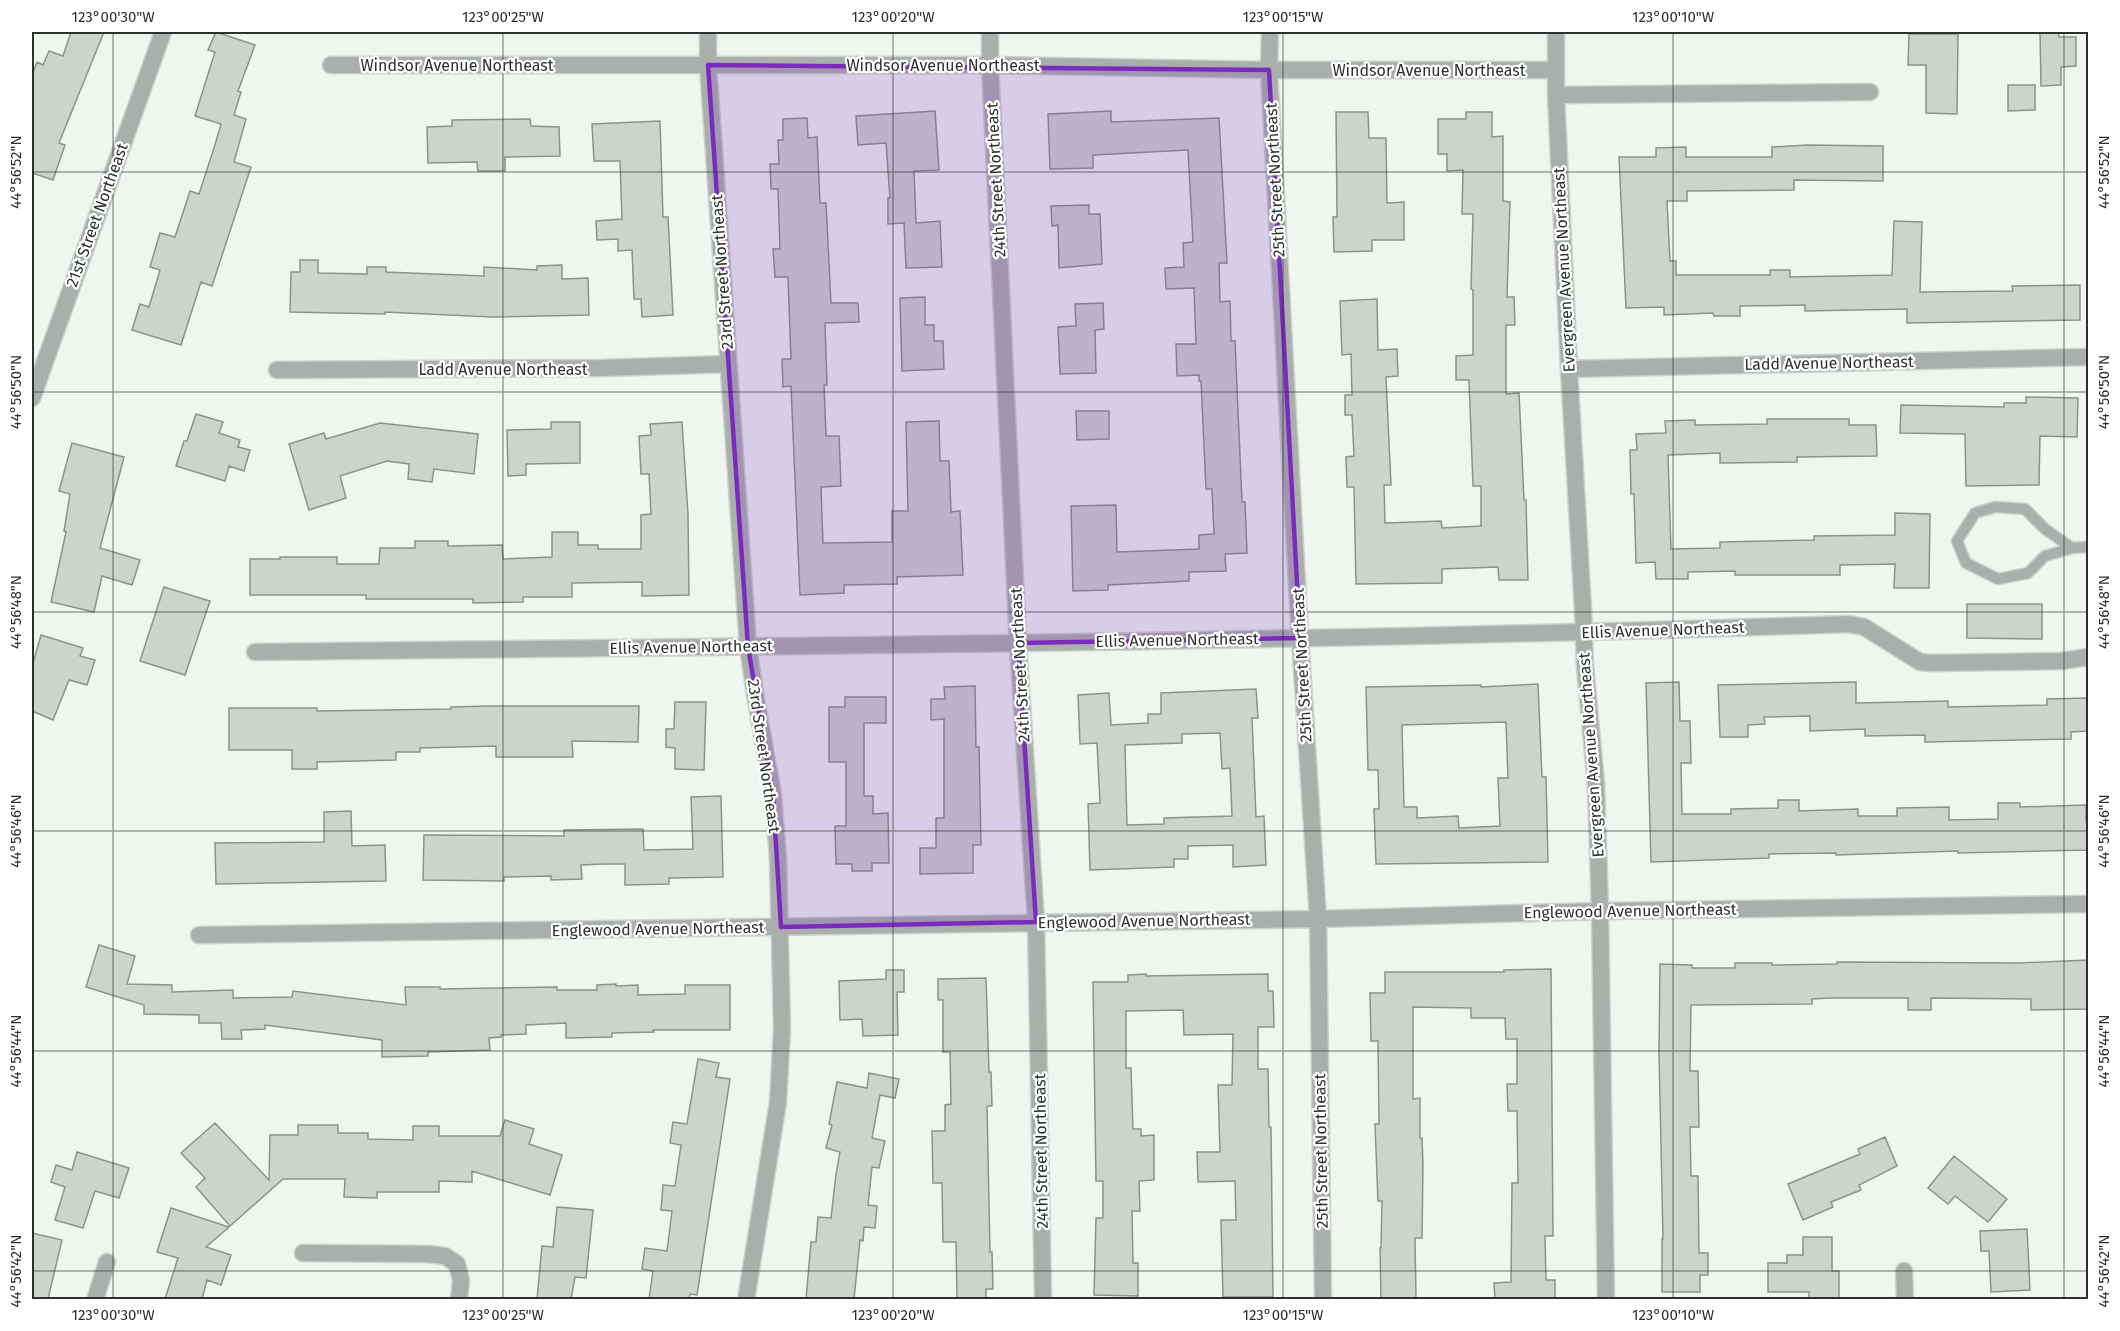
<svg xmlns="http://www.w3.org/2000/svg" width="2120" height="1331" font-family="'Fira Sans',sans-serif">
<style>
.building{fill:#ccd4cd;stroke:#8c938d;stroke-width:1.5;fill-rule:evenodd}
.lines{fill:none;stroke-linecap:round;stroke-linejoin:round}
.service-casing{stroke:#ccd2cd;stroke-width:13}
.minor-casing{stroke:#ccd2cd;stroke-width:19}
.service{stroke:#abafac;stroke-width:10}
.minor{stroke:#abafac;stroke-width:16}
.marked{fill:#7b2cbf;fill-opacity:0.2;stroke:#7b2cbf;stroke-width:4.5;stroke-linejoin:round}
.ticks{fill:none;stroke:#2d302e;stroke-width:1.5;stroke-opacity:0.45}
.labels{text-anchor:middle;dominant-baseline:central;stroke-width:4.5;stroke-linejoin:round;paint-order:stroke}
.street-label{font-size:16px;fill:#2d302e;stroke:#fff}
.neatline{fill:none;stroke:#2d302e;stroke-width:2}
.ticks-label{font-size:15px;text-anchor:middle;fill:#2d302e}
</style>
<rect width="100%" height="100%" fill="#eff6f0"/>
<path class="building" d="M71,32H104L59,143L65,145L53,180L32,173V76L37,62L43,65L49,51L63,56Z
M216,32L255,45L238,91L241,92L234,115L246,119L234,162L251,167L212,286L201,282L181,345L132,330L140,304L149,307L160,270L150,267L160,233L175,237L190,191L199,194L214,148L221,124L195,116L215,52L208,50Z
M2040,32H2059V37H2076V66L2061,67V85L2041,86Z
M1909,34H1958L1957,114L1926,113V65H1908Z
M2008,85H2035V110L2008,111Z
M935,111L939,170L914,171L916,223L940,221L942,267L906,268L904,223L888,224V198H890L886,143L858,145L856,116Z
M1111,111V122L1219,118L1227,263H1219L1220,302L1230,301L1231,341H1235L1242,502H1245L1247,553L1225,554L1226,571L1189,572V581L1108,585V590L1073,591L1071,506L1116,505L1117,552L1199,549V535L1214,534L1212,489H1206L1201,381H1199V375L1177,376L1176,344H1196L1194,288L1166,289L1165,268L1184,267L1183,243L1193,242L1188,150L1093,155V168L1050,169L1048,114Z
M1336,112H1368L1369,138H1386L1387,203L1404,202V240H1372V251L1334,252L1333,217H1337Z
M1466,112H1492V137L1503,136V201L1510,202L1507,297H1514L1515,325H1506V394L1519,393L1524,500H1526L1528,580H1499L1498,567L1442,569V583L1356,584L1354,487H1347L1346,457L1354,456L1352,415H1345V395H1352L1351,354L1342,355L1340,301L1377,299L1378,350L1397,349L1398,376L1386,377L1391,485H1384L1385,523L1441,521L1442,528L1481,526V486H1473L1469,380H1456V356L1473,355V290L1471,289L1473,214H1462L1463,170L1447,171V154H1438V119H1466Z
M807,118L808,138L817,137L820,203H826L831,303H858L859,322L825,323L827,385H824L826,436H839L841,486L821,487L823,543L892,542V511H908L906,422L939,421L940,461H949L951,512L960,511L963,575L897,577V584L844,585V593L800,595L791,386L783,387L782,359H791L788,277H775L773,249H780L778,189H771L770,164H779L778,140H783V119Z
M530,119L531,126L559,127L560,156L505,157V171H478L477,162L428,163L427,127L452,126V120Z
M660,121L663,217H668L673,315L642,317L641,299H634L632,250L618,251V239L597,240L596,221L622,219L620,161H594L592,124Z
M1807,145L1883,146V181L1794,180V190L1687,191V201H1667L1670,261H1676V275H1770V270H1790V277L1892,275L1894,221L1922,222L1920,292L2013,291L2012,286L2080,285V320L1907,323V309L1805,311V305L1740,306V316H1714L1713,313L1664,315V307L1626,308L1619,157H1656V148L1686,147V157H1772V147Z
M1089,205V214H1100L1102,264L1059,268L1058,225L1052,226L1051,206Z
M300,260H318V273L367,274V267H386V272L484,276V267L537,270V266L562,265V279L588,278L589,315L492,317L385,312V314L290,312L291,272H300Z
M925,297V325H934V341H943L944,369L902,371L900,298Z
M1103,303L1104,329L1095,330L1096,373L1060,374L1058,327L1076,326L1075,304Z
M2026,397L2078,398L2077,437L2040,436L2039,485L1966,486L1965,434L1900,433L1901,405L2004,407V403H2026Z
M1076,411H1109V439L1077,440Z
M196,414L223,422L219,433L240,440L238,447L250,450L244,471L229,466L225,481L176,466L184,441H187Z
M1767,419H1849V425H1876L1877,456L1797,457V462L1720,463V453L1668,455L1671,549L1720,548V542L1814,540V536L1895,535V513L1930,514L1929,588H1894L1895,564L1840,565V575H1735V571L1688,572V579H1656L1655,562L1636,563L1634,494H1631L1630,450H1637L1636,434L1666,433L1665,421L1695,420V425L1767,424Z
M551,422H580V463L526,464V475L508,476L507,430L551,429Z
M682,422L688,514L689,595L642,596V582L572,583V597H523V602L473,603V599H366V595H250V559H280V557H337V564H379L380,548H415V541H448V546L502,545L503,559L552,557V532H578V545H598V549H641V515L651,514L649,474H641L639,436L651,435L650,424Z
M380,423L478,434L474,474L434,469L432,482L408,479L409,464L387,461L340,476L346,498L309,510L289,444L324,433L326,439Z
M72,443L124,457L100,548L140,560L132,585L102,576L94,612L51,602L66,532L64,531L70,494L59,491Z
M164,587L210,601L185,675L140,661Z
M1967,604H2042V639L1967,638Z
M41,635L83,648L80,656L95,660L87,685L69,680L53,720L32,711V667Z
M1679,682L1680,721H1690L1691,763H1681L1682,814H1731V809L1778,808V800H1799V811L1858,809V816H1897V808L1949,807V820L1998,819V803H2020V807L2086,805V822H2088V850L1958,853V851L1836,855V853L1769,854V858L1651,862L1646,683Z
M1856,682V703L1948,701V707L2047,705V699L2088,698V731L2071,732V739L1925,742V735L1865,736V729L1810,731V716L1764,717L1765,724L1748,725V737H1720L1718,685Z
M1538,684L1542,777H1546L1548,862L1376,864L1374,809H1379L1378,770H1368L1366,687L1481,685V687ZM1506,722L1508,778H1498L1500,826L1459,828L1458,816L1417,818V807H1404L1402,725Z
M975,686L976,747H979L981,845H973V873L920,874V848H936V818H944V719L931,720V699H945L944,687Z
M1256,689L1258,718H1252L1256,817L1264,816L1266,865L1233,867V845L1188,846V859H1174V867L1090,870L1088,804L1100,803L1097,743L1080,744L1078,695L1109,693L1111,725L1148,723V714H1161V693ZM1220,733L1222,769L1230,768L1232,816L1164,818V824L1127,825L1125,745L1182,743V734Z
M845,697H886V723H864V796H873V814L888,813L889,863H872V871H852V864H836L835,826H846V762H829V707H845Z
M675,702H706L704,770L675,769V748L666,747V729H674Z
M489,706H639L638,742L572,741L573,757H496V746L420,748V752H396V760L317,762V769H292V750H229V708H317V711L451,709V707Z
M721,796L723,877L669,878V884L625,885V864H604L581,865L582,879L551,880V876L504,877V881L423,880L424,835L564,836V830L643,829L644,850L693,849L691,797Z
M351,811L352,846L385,845L386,881L216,884L215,843L324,842V812Z
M99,945L135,956L127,984L172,985V992L233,990V998L292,997L293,991L406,1005L405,987H440V989L557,987V990H597V985L616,984V986L638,985V995L685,994V985H730V1030H653L654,1032L612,1033V1037L566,1038V1023L526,1025V1034L501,1035V1037L489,1038L490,1050L428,1052V1056L382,1057V1040L265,1025V1029L241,1030L242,1039H222L221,1023H199V1015L144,1014V1005L86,987Z
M2088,960V1009L2031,1010V999L1931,998V1010H1908V998H1830L1812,999V1004L1691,1005L1690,1071H1698L1699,1127H1690L1691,1176H1698L1699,1253H1708V1275H1700V1292H1662V1239H1663L1659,1052L1660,964L1692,965V968H1735V963H1772V965L1837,964V962L2019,963Z
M1551,969L1553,1236H1545L1546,1280H1555V1298L1495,1299L1494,1283L1511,1282L1512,1183H1518L1517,1111H1508L1507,1084H1517V1039H1506L1505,1018H1471V1008L1413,1007V1099L1420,1098V1138H1422L1423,1164L1422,1238H1415L1416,1298L1381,1299L1380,1248H1381L1382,1201H1378L1375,1124H1379L1378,1041H1371L1370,993H1385V972H1504V970Z
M886,970H904V992H897L898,1035L863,1036L862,1019L840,1020L839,981L886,979Z
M1146,974V976L1268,974V991H1273L1274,1027H1258V1069H1268L1269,1127H1271L1273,1297H1223L1221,1220H1236L1235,1181L1198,1182L1197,1152H1220L1218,1085H1232L1233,1034L1184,1035L1183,1010L1126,1011V1068H1131L1133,1129H1141V1136L1154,1135V1180L1139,1181L1140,1211H1132L1133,1263H1138V1296L1094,1295L1096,1218H1103V1181H1096L1093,982H1128V975Z
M986,978L989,1072H991L992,1106H987L990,1252H992L993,1289H986V1299H957L956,1242H943L942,1183H933L932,1131H945V1105L951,1104L950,1052H943V1000H938V979Z
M698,1059L719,1063L716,1077L730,1079L697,1295L690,1294L689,1299H649L653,1271L642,1269L645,1248L667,1251L672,1211L661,1210L663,1185L675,1186L681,1145L670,1143L673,1122L687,1124Z
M869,1073L899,1079L895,1098L880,1095L872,1138L885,1141L879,1168L872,1167L868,1205L877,1206L875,1228L864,1227L863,1241L860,1240L854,1299H806L811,1242H816L818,1217L831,1218L836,1174L840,1152L826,1148L832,1125L829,1124L837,1082L867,1088Z
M505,1120L534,1129L529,1144L562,1155L550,1195L472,1171V1182L439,1181V1192H377V1198L344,1197L345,1179H283L230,1226L196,1187L205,1178L181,1153L215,1123L269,1180L270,1135H298V1125H338V1133H368V1139L413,1140V1126H439V1136H500Z
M1885,1137L1897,1166L1859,1185L1861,1190L1831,1202L1833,1207L1803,1220L1788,1184L1860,1154L1858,1149Z
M77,1152L129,1168L119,1198L95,1191L83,1228L55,1220L65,1187L51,1182L56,1165L72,1170Z
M1954,1156L2007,1199L1988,1222L1955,1196L1948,1204L1928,1188Z
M557,1207L593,1210L586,1278L575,1277L571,1299H537L542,1246L553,1247Z
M171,1208L229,1227L206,1247L231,1255L221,1285L207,1280L202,1299H165L178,1258L157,1252Z
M2027,1229L2030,1290L1991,1292L1989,1251H1981L1980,1231Z
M32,1233L62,1240L48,1299H32Z
M1803,1237H1832V1271H1839V1299H1809V1292H1768V1263H1787V1255H1803Z"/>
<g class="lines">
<g class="service-casing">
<path id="service" d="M2072,548L2045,529L2025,509L1995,507L1975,513L1957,541L1966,563L1998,579L2028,573L2045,556L2072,548L2088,547"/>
</g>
<g class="minor-casing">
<path id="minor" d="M708,32V65L748,647L755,694L773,795L778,859L782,1029L778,1102L746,1300
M990,32V65L1018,643L1036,922L1043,1300
M1270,32L1269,70L1300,638L1318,919L1323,1300
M1556,32V95L1569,369L1583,610L1585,666L1596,784L1600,911L1606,1300
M331,65H990L1269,70H1555
M1556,95L1870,92
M1569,369L2088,357
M277,370L602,368L728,364
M32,398L163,32
M255,652C787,646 1318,642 1849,624L1864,627L1920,662L1931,663L2062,661L2088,657
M199,935L1318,919L1600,911L2088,904
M303,1253L428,1254L445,1256L457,1264L461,1280L459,1300
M1904,1271L1905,1300
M95,1300L107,1262"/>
</g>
<use href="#service" class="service"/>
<use href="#minor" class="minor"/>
</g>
<path class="marked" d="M708,65L1269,70L1300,638L1018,643L1036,922L781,927L773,795L748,647Z"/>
<path class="ticks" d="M113,32V1300M503,32V1300M893,32V1300M1283,32V1300M1673,32V1300M2064,32V1300M32,172H2088M32,392H2088M32,612H2088M32,831H2088M32,1051H2088M32,1271H2088"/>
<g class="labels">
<g class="street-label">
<text x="457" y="65">Windsor Avenue Northeast</text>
<text x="943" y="65">Windsor Avenue Northeast</text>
<text x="1429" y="70">Windsor Avenue Northeast</text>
<text transform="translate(996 180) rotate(-93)">24th Street Northeast</text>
<text transform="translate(1275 180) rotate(-93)">25th Street Northeast</text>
<text transform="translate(97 215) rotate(-70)">21st Street Northeast</text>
<text transform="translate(1564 270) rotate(-93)">Evergreen Avenue Northeast</text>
<text transform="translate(722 272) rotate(-94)">23rd Street Northeast</text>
<text transform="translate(1829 363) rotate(-1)">Ladd Avenue Northeast</text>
<text x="503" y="369">Ladd Avenue Northeast</text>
<text transform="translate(1663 630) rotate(-2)">Ellis Avenue Northeast</text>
<text transform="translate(1177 640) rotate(-1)">Ellis Avenue Northeast</text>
<text transform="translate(691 647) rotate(-1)">Ellis Avenue Northeast</text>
<text transform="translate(1020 665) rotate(-93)">24th Street Northeast</text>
<text transform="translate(1302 665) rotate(-93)">25th Street Northeast</text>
<text transform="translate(1591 755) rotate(-94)">Evergreen Avenue Northeast</text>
<text transform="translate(764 756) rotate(82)">23rd Street Northeast</text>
<text transform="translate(1630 911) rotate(-1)">Englewood Avenue Northeast</text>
<text transform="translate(1144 921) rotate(-1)">Englewood Avenue Northeast</text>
<text transform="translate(658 929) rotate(-1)">Englewood Avenue Northeast</text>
<text transform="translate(1041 1151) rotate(-91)">24th Street Northeast</text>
<text transform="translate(1321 1151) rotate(-91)">25th Street Northeast</text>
</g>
</g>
<rect width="2120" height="1331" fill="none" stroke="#ffffff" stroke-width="66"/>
<rect x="33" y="33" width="2054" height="1265" class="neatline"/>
<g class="ticks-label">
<text x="113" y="22">123°00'30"W</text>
<text x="503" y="22">123°00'25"W</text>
<text x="893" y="22">123°00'20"W</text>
<text x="1283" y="22">123°00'15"W</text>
<text x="1673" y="22">123°00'10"W</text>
<text transform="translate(16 172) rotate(-90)" y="5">44°56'52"N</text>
<text transform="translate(2104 172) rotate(-90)" y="5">44°56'52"N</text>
<text transform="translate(16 392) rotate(-90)" y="5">44°56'50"N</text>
<text transform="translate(2104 392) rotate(-90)" y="5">44°56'50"N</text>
<text transform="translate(16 612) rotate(-90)" y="5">44°56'48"N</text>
<text transform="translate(2104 612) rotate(-90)" y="5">44°56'48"N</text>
<text transform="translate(16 831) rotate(-90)" y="5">44°56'46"N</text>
<text transform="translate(2104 831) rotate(-90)" y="5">44°56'46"N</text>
<text transform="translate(16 1051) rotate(-90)" y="5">44°56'44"N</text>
<text transform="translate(2104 1051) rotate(-90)" y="5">44°56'44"N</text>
<text transform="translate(16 1271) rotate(-90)" y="5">44°56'42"N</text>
<text transform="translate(2104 1271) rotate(-90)" y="5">44°56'42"N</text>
<text x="113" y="1320">123°00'30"W</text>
<text x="503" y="1320">123°00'25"W</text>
<text x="893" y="1320">123°00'20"W</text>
<text x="1283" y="1320">123°00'15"W</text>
<text x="1673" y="1320">123°00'10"W</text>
</g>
</svg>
